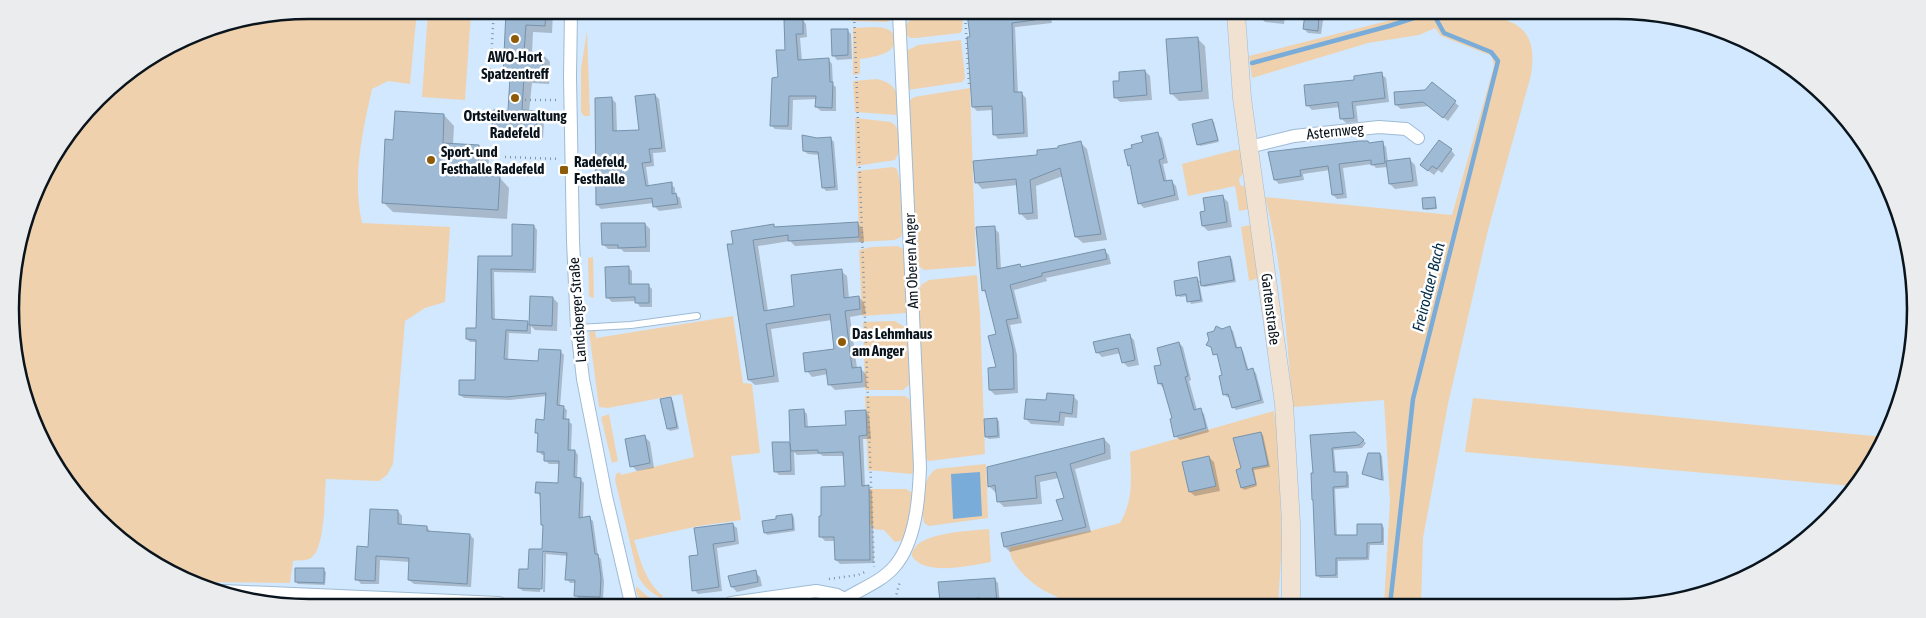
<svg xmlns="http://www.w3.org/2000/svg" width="1926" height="618" font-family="'Asap Condensed',sans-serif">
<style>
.green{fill:#f0d1ad}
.water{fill:#79acd9}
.shadow{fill:#0003}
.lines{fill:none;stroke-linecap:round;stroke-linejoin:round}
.stream{stroke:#79acd9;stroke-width:4.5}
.building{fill:#9fbad4;stroke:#7792aa}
.service-casing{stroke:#9fbbd4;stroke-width:8}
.minor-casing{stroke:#9fbbd4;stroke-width:14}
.secondary-casing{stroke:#9fbbd4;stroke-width:19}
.path{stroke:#8294a5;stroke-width:2.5;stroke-dasharray:1 4;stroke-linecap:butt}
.service{stroke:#fff;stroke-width:6}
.minor{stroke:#fff;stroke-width:12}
.secondary{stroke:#f0e1d0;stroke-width:18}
.poi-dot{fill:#8e5b09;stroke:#fff;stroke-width:2}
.labels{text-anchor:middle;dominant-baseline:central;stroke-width:5;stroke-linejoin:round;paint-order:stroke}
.poi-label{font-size:15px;font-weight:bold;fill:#0a141d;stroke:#fff;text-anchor:start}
.street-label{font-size:15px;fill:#0a141d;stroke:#fff}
.water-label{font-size:16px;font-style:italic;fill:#052e4b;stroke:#fff}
.rim{fill:none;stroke:#0a141d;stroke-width:2.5}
</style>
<rect width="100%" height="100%" fill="#d1e8fe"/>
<path class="green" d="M309,10H417L410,84L388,81L372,89C362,134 352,178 362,223L450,227L445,302L425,308L405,321L393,464L387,475L379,481L326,479C324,496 326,552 309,559C304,561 297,560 293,561L290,583L201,582L143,558L61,475L20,386L13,270L41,177L112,84L195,33Z
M428,11L471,13L465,100L422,97Z
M852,12H893L894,18L887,22L852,21Z
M940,13H963L962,31L960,33L916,38H910L906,34V24L916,15Z
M1411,15C1440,15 1509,7 1526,34C1534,46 1533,61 1531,75L1488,230L1448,404L1423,538L1421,605H1384L1390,501L1384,400L1293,407C1286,337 1283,265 1265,197L1452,215L1494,66L1492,56L1441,36L1435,28L1419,35L1368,43L1252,78L1249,56Z
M853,28C864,28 879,25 889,30C893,32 894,35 895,39C896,55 871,57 860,59V74L853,75Z
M587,31L590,116H584L581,112V69Z
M961,40L965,78L962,82L908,90L906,51L918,45Z
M877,79C900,85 898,95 897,115L855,112L853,81Z
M970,88L976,266L924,270L916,264L909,101L914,97Z
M855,118L891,122L896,126L898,130L900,150L895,160L856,166Z
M1235,150H1240L1241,152L1244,172L1239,179L1240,185L1246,187L1249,209L1239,211L1235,186L1188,196L1182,164Z
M893,167L897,169L900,182L902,232L901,237L894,240L859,242L857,171Z
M1250,225L1258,278L1249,281L1241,227Z
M898,246L903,249L904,252L907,307L906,313L862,316L859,250L871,247Z
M593,257L594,298L590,297L589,295L588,261V258Z
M977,275L980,314L985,454L929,461L926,460L925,454L918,294L921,285L929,280Z
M733,316L743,383L752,384L760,453L731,456L741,520L699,526L634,540C641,562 645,581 663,596L661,598C650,592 644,587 638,576L615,480L616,474L620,472L621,475L694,457L682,394L608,408L599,407L589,332L595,330L596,338Z
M895,321L905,327L908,334L910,384L903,390H865L863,322Z
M865,396H905L909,399L912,408L914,472L912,474L868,470Z
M1473,398L1884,437L1876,458L1853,486L1465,452Z
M1274,411L1278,438L1282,545L1278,605L1061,604V600C1054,594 1047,593 1040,588C1028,581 1007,560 1010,547L1090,531L1120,523C1134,499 1131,479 1130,452Z
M609,414L618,461L612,463L601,417Z
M986,464L988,518L929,526L924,523C921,506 921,479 936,469Z
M869,489H906L911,492L913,497L907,531L903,540L895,542L884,530L873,529L870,524Z
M989,529L991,562C971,565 925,577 912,556C912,532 971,531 989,529Z
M636,586L647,596L660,603L641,602L636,592Z"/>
<path class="water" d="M980,472L982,516L953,519L951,474Z"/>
<path class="shadow" d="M507,11H553L552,33L533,32L532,53L543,54L550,62L549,84L532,83L529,112L536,113L544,121L543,138L501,136L493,128L509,112L511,82L504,75Z
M840,12H852V18H843Z
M979,13H1050L1052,23L1015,27L1018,94H1022L1026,98L1028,137L998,139L994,134L993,110L977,111L973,107L971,38L968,14Z
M1171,14H1186V16L1174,19Z
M1260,14H1285L1284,24L1265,22L1260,17Z
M1306,14H1324L1321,34L1308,33L1304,29Z
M802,19L806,24L807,37L800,38L802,61L828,59L832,64L833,85L836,87V111H821L816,107L817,99L793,100L792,130L775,129L771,125L779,78L786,51Z
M847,30L851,34L852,59L837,60L833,55Z
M1198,39L1205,46L1209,99L1179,101L1171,93Z
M1145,71L1150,76L1152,100L1120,102L1115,97Z
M1381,74L1386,78L1389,102L1356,106L1358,122L1346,123L1341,118L1340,107L1312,110L1307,105L1356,81Z
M1432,84L1459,106L1448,121L1429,106L1401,109L1396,105L1426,91Z
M655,95L659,99L666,152L653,153L654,166L646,167L649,187L671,184L675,188V194L680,198L682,208L659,211L655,207L654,203L601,209L597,205L612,99L616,103L617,132L640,131Z
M444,115L454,126L453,145L479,146L489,156L488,177H499L509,188L507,219L393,212L383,202L395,141Z
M1212,120L1214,122L1219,142L1200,146L1198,144Z
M1157,134L1162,138L1168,163L1163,164L1167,182L1171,181L1176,186L1179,200L1144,208L1139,203L1131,167L1129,165L1144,143Z
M830,138L834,142L838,190L826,191L823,187L820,155L808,154L804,151L817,139Z
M1081,143L1087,149L1107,240L1083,243L1076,237L1063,176L1036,186L1038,219L1027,220L1020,213L1018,185L982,189L976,182L1039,156Z
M1382,143L1386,147L1388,162L1410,160L1415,165L1418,186L1395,189L1390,184L1388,167L1376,168L1372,164L1343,168L1347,198L1337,199L1333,195L1330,170L1303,174L1304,180L1279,184L1275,180L1270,153Z
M1451,150L1455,155L1442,173L1438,170L1434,175L1426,169Z
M1223,197L1228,202L1232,227L1208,231L1203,226L1206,212Z
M1434,198L1436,201L1437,209L1426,210L1424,208Z
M857,223L863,229L864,242L795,246L790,241L758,246L768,311L796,307L841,271L847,276L849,299L859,297L864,303L866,314L850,317L857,368H860L866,374L867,387L835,390L829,384L828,374L812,377L807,371L836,350L832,320L771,329L779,382L755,385L749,380L728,245H734L773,225L776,228Z
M645,224L650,229V252H624L621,249H608L603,244Z
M534,226L537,230L536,273L494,272L495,320L527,322L530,325L531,297L553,298L558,303L557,331L535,330L531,326V334L509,333L508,361L540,363L560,351L564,355L560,407H563L567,410L566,420L572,424L571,451H575L578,455L577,479H580L584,483L583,519L589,518L593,521L598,556L601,559L604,582L603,600L579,599L575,595L576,583H570L567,579L568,556L546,554L545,592H543L544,552H542L540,592L523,591L519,588L543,551L544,526L542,524L540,496L537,492L559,484L560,464H549L545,460L546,455H542L538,451L539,435L536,433L545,421L547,396L510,400L464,398L460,395L476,382L477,342H470L467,339L478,330L479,257H513Z
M994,228L999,233L1001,269L1020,265L1023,268L1104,250L1109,255L1111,264L1046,278L1047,281L1014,290L1022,323L1010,325L1017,355L1018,393L995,395L990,390L997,368V335L988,296L983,290Z
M1230,257L1232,259L1236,282L1204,287L1199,282L1203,302L1191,304L1188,296L1180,297L1177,295L1197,278L1202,284Z
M628,267L632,271V285H648L652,289V307H640L636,301L612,302L608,298Z
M1230,328L1233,331L1238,349L1240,348L1243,351L1249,371L1253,370L1256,373L1264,403L1236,410L1233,407L1230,397H1227L1224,394L1223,376L1219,356L1214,354L1212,348L1208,345L1222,330Z
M1129,335L1134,340L1139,365L1128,367L1123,362L1121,353L1102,357L1097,352Z
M1179,343L1183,347L1191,380L1189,381L1197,410L1200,409L1204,414L1209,432L1180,440L1175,436L1173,419L1163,388L1159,383L1163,365Z
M1073,396L1078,401L1077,418L1065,417L1064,426L1031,424L1026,419L1048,402Z
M671,398L673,401L679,429L670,431L668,429Z
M803,410L807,414L808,428L847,426L865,411L869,415L871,439H863L865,487H868L872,491L874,563L840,564L836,560V541H825L821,537L846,487L845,456H823L820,454L797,455L794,452L795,475H779L775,471L773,444L792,443Z
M996,419L999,421L1000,438L989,439L986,437Z
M1260,433L1263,435L1270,467L1254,470L1257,486L1244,490L1242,487V469Z
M1355,433L1366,443L1362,448L1334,450L1336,473H1346L1349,475V488L1335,489L1337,536H1358L1382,525L1384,528V545H1370L1369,560L1338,561V578H1320L1317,575L1314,474L1311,436Z
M645,437L650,442L654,468L637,471L632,466Z
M1104,439L1110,445L1111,459L1075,469L1091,532L1010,552L1005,547L1064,521L1065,498L1059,478L1040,482L1042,504L1004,507L998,501L997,492H995L989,486Z
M1380,454L1382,456L1384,481L1364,474Z
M1209,457L1214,462L1220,491L1195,496L1190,492Z
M398,511L402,516V525L427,527L431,533L470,535L474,539L471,587L414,584L409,580L410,562L380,560L379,584H361L357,579L370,548Z
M791,515L794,517L795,531L767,535L765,532Z
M732,524L737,528L739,544L717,548L722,591L698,594L694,590L699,556Z
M323,570L326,572L325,585L298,584L296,582Z
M755,572L760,577L762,586L737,592L732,587Z
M994,579L998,583L1000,604H981V602L944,604L941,601Z"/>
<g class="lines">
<path class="stream" d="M1252,63L1389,26L1423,15
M1390,605L1413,399L1498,61L1491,52L1444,33L1434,15"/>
</g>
<path class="building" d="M506,11H546L545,26L526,25L524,52L543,53L542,77L524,76L522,110L537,111L536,131L492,128L493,110L508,111L510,77L503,76Z
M967,13H1035V20L1012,23L1014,92H1022L1024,133L993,135L992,106L972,107L967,37H970Z
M1305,14H1319L1318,31L1303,29Z
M803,18V34H796L798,60L829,58L830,82H833L832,108L815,107L816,96H789L788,126H770L772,78L778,77L776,50H785L784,19Z
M831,29H848V55L832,56Z
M1198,37L1202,91L1170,94L1166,39Z
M1145,70L1147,95L1114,98L1113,81H1119V72Z
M1382,72L1385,98L1352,102L1354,118L1340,119L1338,102L1306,106L1304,85L1354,80V76Z
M1432,82L1456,101L1443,118L1423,102L1395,105L1394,92L1425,90Z
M655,94L662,148L649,149L651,162L642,163L646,186L672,182V194L676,193L678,204L653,207L652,198L596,205L595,98L612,97L613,131L639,130L635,96Z
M395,111L444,114L443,143L479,145L478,175L500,176L498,210L382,203L385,139L393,140Z
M1212,119L1218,140L1197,145L1192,124Z
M1158,132L1164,158L1159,160L1164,181L1172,180L1175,195L1138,204L1130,165L1128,166L1124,150L1132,148L1131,145L1143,142L1141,136Z
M802,135L817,138L831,137L835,187L822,188L818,152L803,151Z
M1439,140L1452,149L1437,169L1432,166L1428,171L1420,165Z
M1081,141L1101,234L1075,237L1060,168L1030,180L1033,213L1019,214L1016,179L975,183L973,161L1037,155V150L1058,148V146Z
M1360,141H1368L1369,143L1383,141L1385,163L1371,165V160L1339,164L1343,194L1332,195L1328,166L1300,170L1301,176L1274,180L1268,152Z
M1410,158L1413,181L1389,184L1386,161Z
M1223,195L1227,222L1202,226L1200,212L1205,211L1203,198Z
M1435,197L1436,208L1423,209L1422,198Z
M858,222L859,237L788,241V235L753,240L764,311L794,306L791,275L842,269L844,298L859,296L860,309L845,311L852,368L861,367L862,382L828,385L826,369L805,372L803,353L834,349L830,314L766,324L774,376L748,380L727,244H733L731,231L774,224V227Z
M601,223H645L646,247L618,248V245H602Z
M512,224L534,225L533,270L491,269L492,319L528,321L527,331L506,330L504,359L538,361L539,349L561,350L557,405L564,406L563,419H569L568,450H575L574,477L581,478L579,518L590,516L595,554H598L601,578L600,597L574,596L575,580H565L567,553L543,551L542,589L518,588L519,569H528L529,549H542L543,525H541L540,493H535L536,482L558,483L559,461H544V452H537L538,433H535L536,419L544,420L546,393L506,397L459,395V380H475L476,340L466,339V328H476L478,256H512Z
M995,226L997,269L1020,264L1021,267L1105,249L1107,259L1042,273V276L1010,285L1018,318L1006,320L1013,349L1014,389L989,390L988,368L996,367L988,336L996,334L985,290L982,291L976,227Z
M1230,256L1234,280L1201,286L1198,262Z
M629,266V284H649V303H635V297L606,298L605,267Z
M1197,277L1201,300L1187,302L1186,294L1176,296L1174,281Z
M530,296L553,297L552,326L529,325Z
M1216,326L1222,329L1230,326L1236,348L1241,347L1247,370L1253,368L1261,400L1232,408L1228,394L1223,395L1219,376L1222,375L1217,354L1213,355L1211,347L1206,345L1209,340L1207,333L1214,331Z
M1130,334L1135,360L1122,363L1118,348L1096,353L1093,342Z
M1179,342L1188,376L1185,377L1194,410L1201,408L1206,428L1174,437L1170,419L1172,418L1162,383L1158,384L1154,366L1161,365L1157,348Z
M1047,393L1074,395L1072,414L1060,412L1059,422L1024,419L1026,399L1046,400Z
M671,397L677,427L667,429L660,399Z
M804,409L805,427L846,425L845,411L866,410L867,435L859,436L862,486L869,485L870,560H835L834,537H819V516H821V487L845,486L843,452L818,453V450L791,451L790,443L791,471L774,472L772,442H790L789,410Z
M997,418L998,436L985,437L984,419Z
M1261,432L1268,465L1252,468L1256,484L1241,488L1236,470L1241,468L1233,438Z
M1355,432L1364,440L1359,445L1332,448L1334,472H1347V486L1333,487L1335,535H1357V524H1382V542L1367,543V558H1336V575L1316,576L1313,500H1312L1311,473H1313L1310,435Z
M645,435L650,463L630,467L625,439Z
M1104,438L1105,453L1070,464L1086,527L1004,547L1001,533L1063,520L1056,500L1064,498L1056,472L1035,476L1037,498L997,502L995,485L988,487L987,467Z
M1368,453H1380L1382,480L1362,474Z
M1209,456L1216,486L1189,492L1182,462Z
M370,509L398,510V524L427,526V531L470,534L467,584L408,580L409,558L376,556L375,581L355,580L357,546L368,547Z
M792,514L793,529L764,533L762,521L776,519V516Z
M733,523L735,541L713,544L719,587L692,591L689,556L698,555L694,528Z
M295,568H324V583L295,582Z
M756,570L758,582L731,587L728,576Z
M995,578L997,604H980V598L940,602L938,582Z"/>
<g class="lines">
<g class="service-casing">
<path id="service" d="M577,328L631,325L697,316"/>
</g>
<g class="minor-casing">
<path id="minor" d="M571,11L570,77L573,241L577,328L583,379L606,496L631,603
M1249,147L1294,136L1379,127L1406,129L1418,138
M224,591L499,603
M845,599C861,589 882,581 894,567C916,542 919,498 920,467L899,13
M731,603L816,591L837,595L845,599L849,604"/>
</g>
<g class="secondary-casing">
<path id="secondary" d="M1236,14L1242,98L1284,404L1291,523V605"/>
</g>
<path class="path" d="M854,12L874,567
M965,13L969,85
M490,74L494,11
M525,100H558
M505,157L560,159
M829,579L858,575L865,572
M894,604L900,581"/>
<use href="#service" class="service"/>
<use href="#minor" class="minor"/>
<use href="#secondary" class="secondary"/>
</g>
<g class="poi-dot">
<circle cx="515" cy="39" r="5"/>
<circle cx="515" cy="98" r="5"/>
<circle cx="431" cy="160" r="5"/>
<rect x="559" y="165" width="10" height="10" rx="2.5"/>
<circle cx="842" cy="342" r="5"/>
</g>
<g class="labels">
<g class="poi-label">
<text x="515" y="56" text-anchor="middle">AWO-Hort<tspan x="515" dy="17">Spatzentreff</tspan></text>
<text x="515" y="115" text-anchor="middle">Ortsteilverwaltung<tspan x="515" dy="17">Radefeld</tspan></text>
<text x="441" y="151">Sport- und<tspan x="441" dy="17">Festhalle Radefeld</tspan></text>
<text x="574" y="161">Radefeld,<tspan x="574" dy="17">Festhalle</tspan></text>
<text x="852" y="333">Das Lehmhaus<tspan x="852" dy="17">am Anger</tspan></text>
</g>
<g class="street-label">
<text transform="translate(1335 131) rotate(-6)">Asternweg</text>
<text transform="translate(911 261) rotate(-92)">Am Oberen Anger</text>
<text transform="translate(1271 309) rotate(83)">Gartenstraße</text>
<text transform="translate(577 310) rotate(-94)">Landsberger Straße</text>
</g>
<g class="water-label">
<text transform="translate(1428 287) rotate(-76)">Freirodaer Bach</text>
</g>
</g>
<path d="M0 0H1926V618H0ZM309 19H1617A290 290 0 0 1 1907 309V309A290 290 0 0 1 1617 599H309A290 290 0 0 1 19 309V309A290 290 0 0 1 309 19Z" fill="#ebeced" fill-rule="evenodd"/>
<path class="rim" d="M309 19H1617A290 290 0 0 1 1907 309V309A290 290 0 0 1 1617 599H309A290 290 0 0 1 19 309V309A290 290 0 0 1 309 19Z"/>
</svg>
